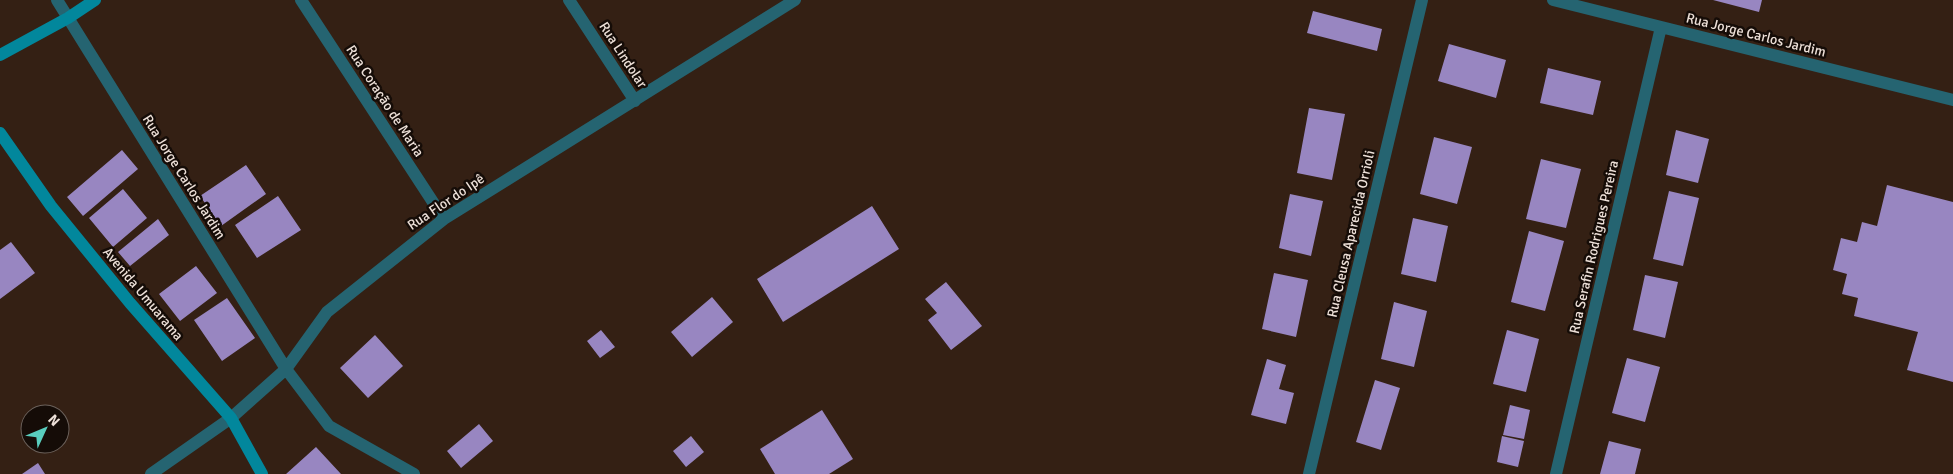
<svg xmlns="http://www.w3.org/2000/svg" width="1953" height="474" font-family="Signika,sans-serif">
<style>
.building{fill:#9886c1}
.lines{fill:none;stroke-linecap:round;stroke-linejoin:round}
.street{stroke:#256471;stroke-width:12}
.secondary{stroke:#02879c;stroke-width:12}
.labels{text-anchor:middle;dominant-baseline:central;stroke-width:5;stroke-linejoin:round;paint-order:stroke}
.street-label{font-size:14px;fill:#ede0d8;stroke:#150c07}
</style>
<rect width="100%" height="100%" fill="#342014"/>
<path class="building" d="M1713,0H1762L1759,12Z
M1313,11L1382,29L1377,51L1307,33Z
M1449,44L1506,60L1496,98L1438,81Z
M1548,68L1601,81L1593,115L1540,103Z
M1309,108L1345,114L1332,180L1297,173Z
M1676,130L1709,139L1698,183L1666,175Z
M1434,137L1472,147L1457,204L1420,194Z
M122,150L138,169L83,216L67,197Z
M1541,159L1581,169L1566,228L1526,219Z
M246,165L266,194L221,226L200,196Z
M1887,185L1953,202V382L1907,370L1918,332L1854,316L1858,298L1842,294L1847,274L1833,270L1841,238L1857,242L1862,222L1877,226Z
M123,189L147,218L113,247L89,218Z
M1669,191L1699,198L1683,266L1653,259Z
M1290,194L1323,201L1311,256L1279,248Z
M278,196L301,230L257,258L235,225Z
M872,206L899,249L783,322L757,279Z
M1413,218L1448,226L1436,282L1401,274Z
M158,219L169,235L130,266L118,252Z
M1529,231L1564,241L1545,311L1511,302Z
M11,242L35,273L0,299V250Z
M196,266L217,293L180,321L159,294Z
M1274,273L1308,280L1296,337L1262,329Z
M1645,275L1678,282L1665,338L1633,330Z
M946,282L982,326L951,350L928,320L937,313L925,299Z
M712,297L733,322L692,357L671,332Z
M227,298L255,338L222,361L194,320Z
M1394,302L1427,311L1414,367L1381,359Z
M601,330L615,347L600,358L587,341Z
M1507,330L1539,339L1526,392L1493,384Z
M375,335L403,366L368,398L340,368Z
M1627,358L1660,367L1645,422L1612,413Z
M1267,359L1286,365L1279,389L1294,393L1286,424L1251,415Z
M1375,380L1400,388L1381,450L1356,442Z
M1510,405L1530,410L1524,439L1503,435Z
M822,410L853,459L829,474H775L760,449Z
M479,424L493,441L461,468L447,451Z
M691,436L704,452L686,467L673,451Z
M1502,436L1524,441L1518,467L1497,462Z
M1609,441L1641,449L1635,474H1600Z
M316,447L341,474H286Z
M38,463L45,474H22Z"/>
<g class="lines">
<path class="street" d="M57,0L286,369L329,426L414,474
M301,0L444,219
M569,0L635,101
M1553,0L1953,100
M151,474L231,418L286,369L327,312L444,219L795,0
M1309,474L1422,0
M1556,474L1661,27"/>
<path class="secondary" d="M0,55L68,18L95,0
M0,133L51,206L130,303L231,418L262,474"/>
</g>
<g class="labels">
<g class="street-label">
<text transform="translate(1756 35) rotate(14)">Rua Jorge Carlos Jardim</text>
<text transform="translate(623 55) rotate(57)">Rua Lindolar</text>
<text transform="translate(385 101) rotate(57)">Rua Coração de Maria</text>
<text transform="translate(184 177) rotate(58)">Rua Jorge Carlos Jardim</text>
<text transform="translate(446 202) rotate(-34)">Rua Flor do Ipê</text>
<text transform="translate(1351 234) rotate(-77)">Rua Cleusa Aparecida Orrioli</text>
<text transform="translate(1594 247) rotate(-77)">Rua Serafin Rodrigues Pereira</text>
<text transform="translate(143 294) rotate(50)">Avenida Umuarama</text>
</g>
</g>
<g transform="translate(45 429) rotate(46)"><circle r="24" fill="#150c07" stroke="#6b615b"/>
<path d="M0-4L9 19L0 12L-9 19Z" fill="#59cebe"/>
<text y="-8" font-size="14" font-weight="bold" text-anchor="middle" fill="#ede0d8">N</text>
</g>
</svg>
